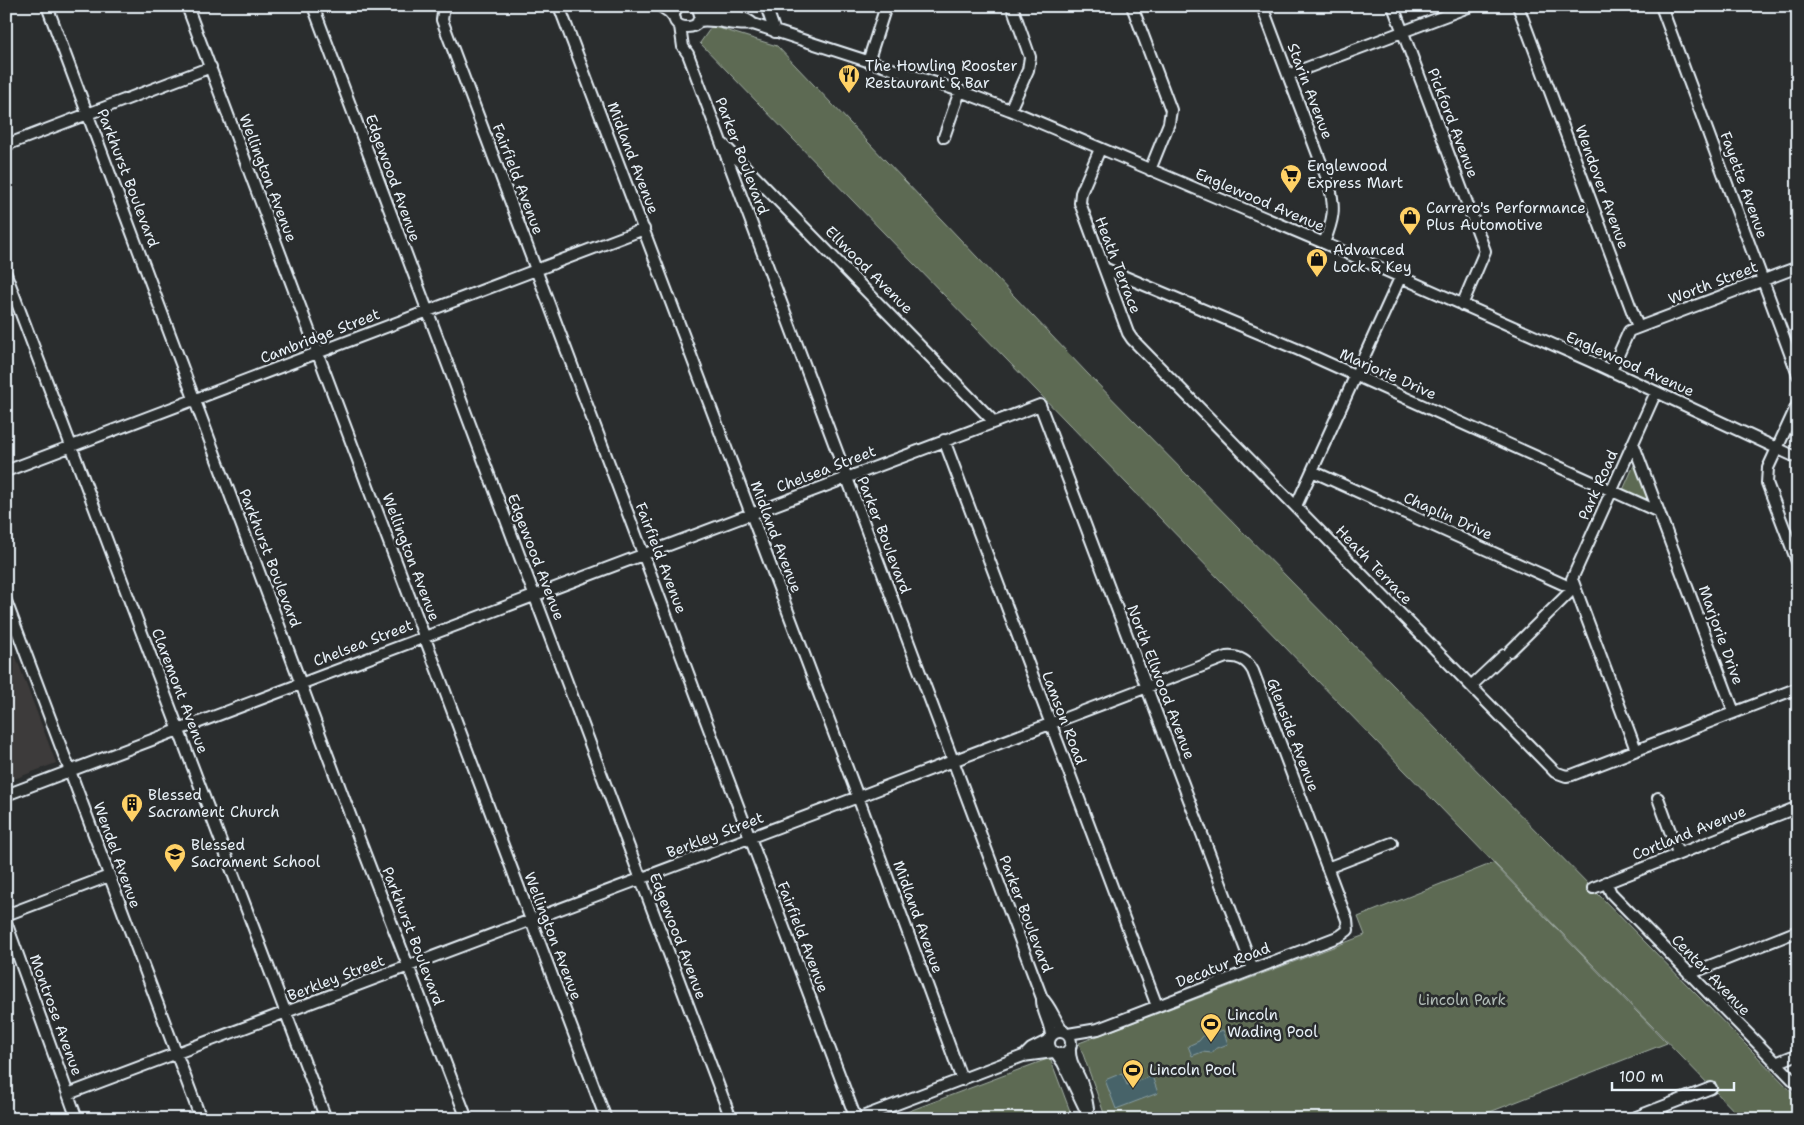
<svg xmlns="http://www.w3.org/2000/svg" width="1804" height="1125" font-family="'Shantell Sans',sans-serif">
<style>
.built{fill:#3e3b3a}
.green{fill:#5d6a52;stroke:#a2aea5}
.water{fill:#466469;stroke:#879ca2}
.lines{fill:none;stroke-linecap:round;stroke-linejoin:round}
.minor-casing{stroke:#e8f1f8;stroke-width:14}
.minor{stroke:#2a2d2e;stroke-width:10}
.labels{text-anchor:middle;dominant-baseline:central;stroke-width:5;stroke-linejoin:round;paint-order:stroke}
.poi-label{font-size:15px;fill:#e8f1f8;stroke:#2a2d2e;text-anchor:start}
.street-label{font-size:15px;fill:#e8f1f8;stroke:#2a2d2e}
.park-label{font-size:15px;fill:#b0bbb6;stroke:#2a2d2e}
</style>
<rect width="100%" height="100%" fill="#2a2d2e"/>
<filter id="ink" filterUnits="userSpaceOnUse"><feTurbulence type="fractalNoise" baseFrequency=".02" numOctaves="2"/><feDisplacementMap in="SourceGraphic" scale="10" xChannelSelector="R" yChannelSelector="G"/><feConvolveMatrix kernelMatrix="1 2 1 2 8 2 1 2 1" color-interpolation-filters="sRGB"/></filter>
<g filter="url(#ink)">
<path class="built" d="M6,631L56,763L6,782Z"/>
<path class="green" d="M712,26L777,46L1087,373L1798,1098V1119H1742L700,43Z
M1634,465L1637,467L1647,495V498L1644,500L1623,490Z
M1493,863L1667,1043L1472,1119H1106L1079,1043L1365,935L1358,917Z
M1050,1058L1073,1119H888Z"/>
<path class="water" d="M1223,1030L1228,1044L1215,1049L1212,1053L1202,1052L1192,1056L1188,1046L1199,1041L1204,1035H1211Z
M1122,1073L1127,1085L1152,1076L1158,1093L1116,1109L1105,1080Z"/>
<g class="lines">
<g class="minor-casing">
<path id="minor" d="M47,6L355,828L467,1119
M187,6L606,1119
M313,6L731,1119
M444,6L442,20L856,1119
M559,6L858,797L962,1080
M660,6L669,12L675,19
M678,6C659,34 715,34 696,6
M766,6L775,32
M1132,6L1171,110L1169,123L1150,170
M1262,6L1329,184C1336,209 1333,220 1324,243
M1393,6L1485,251L1462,305
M1518,6L1638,327
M1661,6L1798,375
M698,9C716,16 739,11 753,24
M698,21C717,18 734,27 753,24L960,91L1010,110L1324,243L1590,361L1798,458
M680,26L683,47L688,54L1042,998C1041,1012 1051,1022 1051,1037
M868,62L886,6
M1288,75L1471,6
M1010,110L1028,70L1030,57L1012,6
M944,137L960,91
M723,144L994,422
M6,145L211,67
M1100,149L1081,193L1080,203L1128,333L1132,339L1555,772L1566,776L1572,775L1798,688
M1104,268L1299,350L1659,512
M6,274L326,1119
M1611,371L1629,331L1798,267
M1798,403L1768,468L1767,483L1798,564
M944,440L1157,1006
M1633,443L1734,712
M6,471L644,229
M1312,471L1576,590
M1296,506L1400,278
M6,601L201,1119
M1510,651L1573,589
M1471,686L1504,655
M1636,750L1572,579L1656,392
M6,795L1040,405L1253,969
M1658,798L1678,853
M1327,868L1392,843
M1606,882L1611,893L1798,1085
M1593,888L1798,807
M6,915L109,876
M6,922L77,1119
M1689,974L1798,931
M1042,998C1052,1008 1055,1022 1065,1033
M1049 1043a11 11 0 1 1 22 0a11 11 0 1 1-22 0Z
M1070,1049C1069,1063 1078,1072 1082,1084C1085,1092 1087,1100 1088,1109
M1056,1053L1063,1063L1090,1119
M1024,1056L1031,1049L1049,1040
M1776,1063L1798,1054
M68,1094L858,797L1226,657C1239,656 1247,660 1253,671L1347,920L1348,930L1340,936L1098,1029L1068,1034
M1656,1109L1666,1119
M857,1119L1023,1056L1053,1052
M1631,1119L1711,1088"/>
</g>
<use href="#minor" class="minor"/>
</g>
</g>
<defs>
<g id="restaurant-pin" transform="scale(1.125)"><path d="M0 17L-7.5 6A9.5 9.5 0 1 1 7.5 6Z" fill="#ffd166" stroke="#2a2d2e"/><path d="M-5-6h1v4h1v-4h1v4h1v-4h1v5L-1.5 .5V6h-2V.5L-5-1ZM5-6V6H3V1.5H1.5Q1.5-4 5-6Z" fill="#111"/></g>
<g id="supermarket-pin" transform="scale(1.125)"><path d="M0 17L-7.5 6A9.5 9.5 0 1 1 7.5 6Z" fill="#ffd166" stroke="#2a2d2e"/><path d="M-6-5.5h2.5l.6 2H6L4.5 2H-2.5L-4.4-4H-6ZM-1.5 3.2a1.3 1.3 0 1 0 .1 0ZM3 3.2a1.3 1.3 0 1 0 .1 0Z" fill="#111"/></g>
<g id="shop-pin" transform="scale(1.125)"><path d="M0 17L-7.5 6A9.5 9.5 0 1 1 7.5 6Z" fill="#ffd166" stroke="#2a2d2e"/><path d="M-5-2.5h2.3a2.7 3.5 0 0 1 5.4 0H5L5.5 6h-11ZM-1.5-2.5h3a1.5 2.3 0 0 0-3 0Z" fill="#111"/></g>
<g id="building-pin" transform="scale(1.125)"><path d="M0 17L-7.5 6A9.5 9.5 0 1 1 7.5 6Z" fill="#ffd166" stroke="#2a2d2e"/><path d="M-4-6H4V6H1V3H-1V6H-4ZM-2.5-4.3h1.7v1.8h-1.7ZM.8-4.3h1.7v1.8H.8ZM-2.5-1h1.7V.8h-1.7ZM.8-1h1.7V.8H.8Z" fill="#111"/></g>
<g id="school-pin" transform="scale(1.125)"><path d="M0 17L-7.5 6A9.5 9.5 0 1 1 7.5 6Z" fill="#ffd166" stroke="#2a2d2e"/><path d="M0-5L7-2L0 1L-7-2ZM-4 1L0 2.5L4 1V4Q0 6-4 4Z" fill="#111"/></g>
<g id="stadium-pin" transform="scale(1.125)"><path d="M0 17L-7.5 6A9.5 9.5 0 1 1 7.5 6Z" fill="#ffd166" stroke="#2a2d2e"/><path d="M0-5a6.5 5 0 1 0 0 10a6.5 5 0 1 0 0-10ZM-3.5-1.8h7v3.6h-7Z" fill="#111"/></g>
</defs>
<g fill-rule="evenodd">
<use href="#restaurant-pin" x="849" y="75"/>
<use href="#supermarket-pin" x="1291" y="175"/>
<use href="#shop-pin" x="1410" y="217"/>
<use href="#shop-pin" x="1317" y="259"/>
<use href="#building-pin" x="132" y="804"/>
<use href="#school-pin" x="175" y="854"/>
<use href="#stadium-pin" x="1211" y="1024"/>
<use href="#stadium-pin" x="1133" y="1070"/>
</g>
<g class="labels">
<g class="poi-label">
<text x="865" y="66">The Howling Rooster<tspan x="865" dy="17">Restaurant &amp; Bar</tspan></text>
<text x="1307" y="166">Englewood<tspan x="1307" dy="17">Express Mart</tspan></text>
<text x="1426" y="208">Carrero's Performance<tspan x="1426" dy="17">Plus Automotive</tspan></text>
<text x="1333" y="250">Advanced<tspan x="1333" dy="17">Lock &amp; Key</tspan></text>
<text x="148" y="795">Blessed<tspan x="148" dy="17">Sacrament Church</tspan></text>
<text x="191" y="845">Blessed<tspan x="191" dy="17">Sacrament School</tspan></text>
<text x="1227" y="1015">Lincoln<tspan x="1227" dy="17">Wading Pool</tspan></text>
<text x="1149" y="1070">Lincoln Pool</text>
</g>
<g class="street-label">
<text transform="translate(1310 91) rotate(69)">Starin Avenue</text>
<text transform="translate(1453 123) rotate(69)">Pickford Avenue</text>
<text transform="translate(742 156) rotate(69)">Parker Boulevard</text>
<text transform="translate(633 158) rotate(69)">Midland Avenue</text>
<text transform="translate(128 178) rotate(69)">Parkhurst Boulevard</text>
<text transform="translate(268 178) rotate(69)">Wellington Avenue</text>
<text transform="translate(393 178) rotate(70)">Edgewood Avenue</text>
<text transform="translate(518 179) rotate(69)">Fairfield Avenue</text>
<text transform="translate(1744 185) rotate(70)">Fayette Avenue</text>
<text transform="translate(1602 187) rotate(70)">Wendover Avenue</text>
<text transform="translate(1260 200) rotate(23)">Englewood Avenue</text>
<text transform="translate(1118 265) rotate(69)">Heath Terrace</text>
<text transform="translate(869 270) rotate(45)">Ellwood Avenue</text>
<text transform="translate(1713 283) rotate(-21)">Worth Street</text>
<text transform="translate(320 336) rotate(-21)">Cambridge Street</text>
<text transform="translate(1630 364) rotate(24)">Englewood Avenue</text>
<text transform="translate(1388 374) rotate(24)">Marjorie Drive</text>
<text transform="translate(826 469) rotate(-21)">Chelsea Street</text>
<text transform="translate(1598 485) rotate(-66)">Park Road</text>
<text transform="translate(1448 516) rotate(24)">Chaplin Drive</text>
<text transform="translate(884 535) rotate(69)">Parker Boulevard</text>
<text transform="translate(776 537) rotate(69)">Midland Avenue</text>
<text transform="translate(411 557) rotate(69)">Wellington Avenue</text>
<text transform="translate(536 557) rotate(69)">Edgewood Avenue</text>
<text transform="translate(270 558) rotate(69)">Parkhurst Boulevard</text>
<text transform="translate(661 558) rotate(69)">Fairfield Avenue</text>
<text transform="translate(1374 565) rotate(46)">Heath Terrace</text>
<text transform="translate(1721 635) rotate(70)">Marjorie Drive</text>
<text transform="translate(363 643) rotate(-21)">Chelsea Street</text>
<text transform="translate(1161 682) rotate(69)">North Ellwood Avenue</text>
<text transform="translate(180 691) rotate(69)">Claremont Avenue</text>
<text transform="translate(1064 718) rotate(69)">Lamson Road</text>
<text transform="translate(1293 735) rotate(69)">Glenside Avenue</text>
<text transform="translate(1689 833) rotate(-22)">Cortland Avenue</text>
<text transform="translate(715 835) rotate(-21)">Berkley Street</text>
<text transform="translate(117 855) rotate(70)">Wendel Avenue</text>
<text transform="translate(1026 914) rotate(69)">Parker Boulevard</text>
<text transform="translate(918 917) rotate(70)">Midland Avenue</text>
<text transform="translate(413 936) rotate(69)">Parkhurst Boulevard</text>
<text transform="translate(553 936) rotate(69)">Wellington Avenue</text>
<text transform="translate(678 936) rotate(69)">Edgewood Avenue</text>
<text transform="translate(803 937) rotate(69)">Fairfield Avenue</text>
<text transform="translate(1223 965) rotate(-21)">Decatur Road</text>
<text transform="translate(1711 975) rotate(46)">Center Avenue</text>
<text transform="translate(336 978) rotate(-21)">Berkley Street</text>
<text transform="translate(56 1015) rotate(70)">Montrose Avenue</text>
</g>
<g class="park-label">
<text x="1462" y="1000">Lincoln Park</text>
</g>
</g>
<rect width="1804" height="1125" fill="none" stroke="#2a2d2e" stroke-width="25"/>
<rect x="12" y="12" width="1779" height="1100" fill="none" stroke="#e8f1f8" stroke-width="2" filter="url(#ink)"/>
<path d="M1612 1082v8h122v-8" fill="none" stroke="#e8f1f8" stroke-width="2.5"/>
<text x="1619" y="1082" font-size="15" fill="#e8f1f8" stroke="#2a2d2e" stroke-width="4" paint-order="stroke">100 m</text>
</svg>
